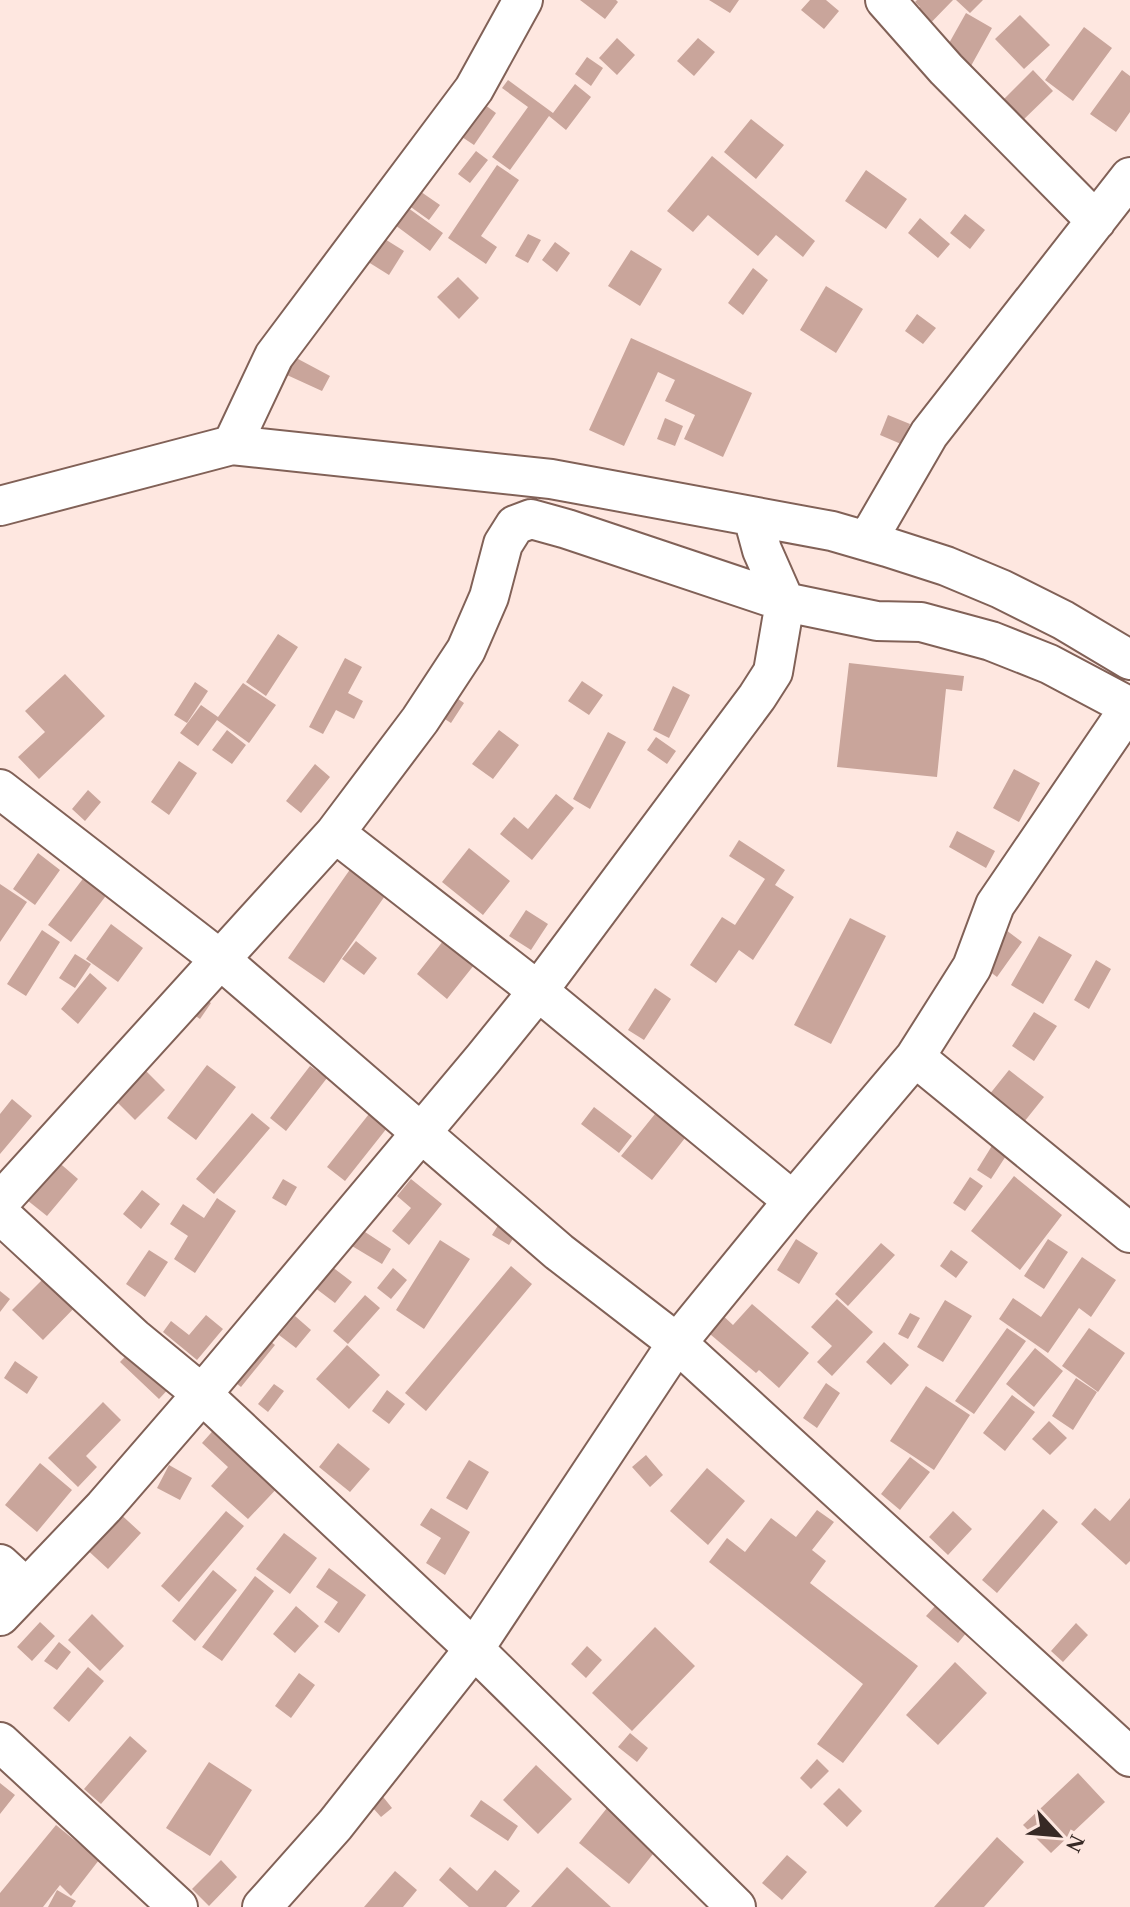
<svg xmlns="http://www.w3.org/2000/svg" width="1130" height="1907" font-family="Georgia,serif">
<style>
.building{fill:#c9a59b}
.lines{fill:none;stroke-linecap:round;stroke-linejoin:round}
.minor-casing{stroke:#816157;stroke-width:42}
.minor{stroke:#fff;stroke-width:38}
</style>
<rect width="100%" height="100%" fill="#fee7e0"/>
<path class="building" d="M580,0H616L618,2L605,19Z
M709,0H739L730,13Z
M810,0H826L839,11L824,29L801,10Z
M917,0H953L918,36L904,23L920,7L915,2Z
M956,0H983L970,13Z
M966,13L992,28L966,75L939,61Z
M1020,15L1050,45L1024,69L995,39Z
M1084,27L1112,48L1073,101L1045,80Z
M617,38L635,55L617,75L599,58Z
M698,38L715,52L694,76L677,61Z
M587,57L603,68L591,86L575,74Z
M1033,70L1053,91L1020,123L1000,103Z
M1122,70L1130,76V112L1116,132L1090,114Z
M508,80L553,113L575,84L591,97L566,130L549,116L510,170L492,157L528,107L502,88Z
M481,102L496,113L474,145L459,135Z
M751,119L784,145L756,179L724,152Z
M476,151L488,160L470,183L458,174Z
M712,156L815,241L803,257L776,235L758,256L708,215L693,232L667,211Z
M497,165L519,180L481,236L497,247L486,264L448,238Z
M866,170L907,199L886,229L845,201Z
M411,185L440,205L429,220L401,200Z
M404,205L443,233L430,251L391,222Z
M965,214L985,230L970,249L950,233Z
M920,218L950,244L938,258L908,233Z
M528,234L541,240L528,263L515,256Z
M380,236L404,251L389,275L365,260Z
M555,242L570,253L557,272L542,260Z
M631,250L662,269L640,306L608,286Z
M753,268L768,280L743,315L728,303Z
M458,277L479,298L459,319L437,297Z
M826,286L863,309L836,353L800,330Z
M917,314L936,328L923,344L905,331Z
M631,338L752,393L723,457L684,439L695,415L665,401L675,380L658,372L624,446L589,430Z
M285,352L330,376L322,391L276,370Z
M888,415L910,424L901,444L880,435Z
M665,418L683,426L675,446L657,439Z
M278,634L298,647L266,696L246,682Z
M345,658L362,667L348,693L363,701L354,719L336,710L323,734L309,727Z
M849,663L964,676L962,691L946,689L937,777L837,767Z
M65,674L105,716L39,779L18,757L45,732L25,711Z
M582,681L603,695L589,715L568,701Z
M195,682L208,691L187,723L174,715Z
M243,683L276,705L249,743L217,720L198,746L180,733L201,705L218,717Z
M673,686L690,695L669,738L653,730Z
M451,694L464,703L451,723L437,714Z
M227,730L246,745L232,764L212,750Z
M499,730L519,745L493,779L472,764Z
M608,732L626,742L590,809L573,799Z
M656,737L676,751L667,764L647,750Z
M179,761L197,773L169,815L151,802Z
M315,764L330,777L301,813L286,801Z
M1014,769L1040,783L1019,822L993,808Z
M88,790L101,802L85,821L72,809Z
M556,794L574,808L532,860L500,834L514,817L528,829Z
M957,831L995,851L986,868L949,847Z
M739,840L785,870L775,885L794,897L753,960L739,950L716,983L690,965L722,917L735,925L765,879L729,856Z
M469,848L510,881L483,915L442,882Z
M38,853L60,870L35,905L13,889Z
M351,868L387,893L324,983L288,958Z
M85,876L108,893L71,942L48,925Z
M0,884L27,902L0,942Z
M526,910L548,924L531,950L509,936Z
M850,918L886,936L831,1044L794,1025Z
M111,924L143,948L118,982L86,959Z
M455,926L486,950L447,999L417,974Z
M42,930L60,942L26,996L7,984Z
M1006,930L1022,942L997,977L981,965Z
M1039,936L1072,955L1043,1004L1011,985Z
M356,941L377,958L364,975L342,959Z
M75,954L91,964L75,988L59,978Z
M1096,960L1111,969L1089,1009L1074,1000Z
M90,973L107,988L78,1024L61,1009Z
M655,988L671,999L644,1040L628,1030Z
M195,992L211,1003L200,1019L184,1008Z
M1034,1012L1057,1026L1034,1061L1012,1046Z
M207,1065L236,1087L196,1140L167,1118Z
M310,1066L327,1078L286,1131L270,1118Z
M144,1069L165,1090L135,1120L114,1099Z
M1009,1070L1044,1097L1024,1122L989,1095Z
M12,1099L32,1116L0,1154V1114Z
M594,1107L632,1136L619,1153L581,1124Z
M252,1113L270,1128L214,1194L196,1179Z
M369,1114L387,1128L345,1181L327,1167Z
M655,1114L685,1138L652,1180L621,1156Z
M998,1136L1013,1145L991,1179L977,1170Z
M48,1153L78,1179L47,1216L27,1200Z
M1014,1176L1062,1215L1020,1270L971,1231Z
M970,1177L983,1186L965,1211L953,1203Z
M283,1179L297,1187L286,1206L272,1198Z
M411,1179L442,1204L409,1245L392,1231L411,1208L397,1196Z
M142,1190L160,1204L141,1229L123,1214Z
M217,1198L236,1211L195,1273L174,1259L188,1236L170,1224L183,1204L204,1218Z
M504,1216L521,1226L509,1245L492,1235Z
M362,1230L391,1249L382,1264L352,1246Z
M796,1239L818,1253L799,1284L777,1270Z
M1048,1239L1068,1252L1044,1289L1024,1276Z
M440,1240L470,1259L424,1329L396,1310Z
M881,1243L895,1255L848,1306L835,1294Z
M149,1250L168,1262L145,1297L126,1284Z
M951,1250L968,1262L956,1278L940,1266Z
M1082,1257L1116,1280L1091,1317L1079,1308L1048,1353L999,1319L1013,1298L1041,1317Z
M327,1263L352,1282L335,1303L310,1284Z
M511,1266L532,1284L426,1411L405,1393Z
M393,1268L407,1280L391,1299L377,1288Z
M51,1271L81,1301L43,1340L12,1310Z
M0,1291L10,1299L0,1312Z
M365,1295L380,1308L348,1344L333,1331Z
M837,1299L873,1332L832,1376L817,1362L832,1346L811,1327Z
M945,1300L972,1316L943,1362L917,1347Z
M752,1304L809,1353L779,1388L759,1370L756,1373L704,1329L719,1312L733,1325Z
M910,1313L920,1318L908,1339L898,1334Z
M206,1315L223,1329L197,1360L163,1332L171,1321L189,1335Z
M295,1316L311,1330L296,1348L279,1335Z
M1007,1328L1026,1341L974,1414L955,1401Z
M1089,1328L1125,1353L1098,1392L1062,1366Z
M254,1329L275,1345L241,1387L221,1371Z
M884,1342L909,1365L891,1385L866,1362Z
M136,1345L174,1383L159,1399L120,1362Z
M347,1345L380,1375L349,1409L316,1379Z
M1035,1348L1063,1371L1034,1407L1006,1384Z
M15,1361L38,1377L27,1394L4,1378Z
M1076,1378L1097,1392L1073,1430L1052,1416Z
M826,1383L840,1393L817,1428L803,1418Z
M274,1384L284,1391L268,1412L258,1404Z
M926,1386L970,1415L934,1470L890,1441Z
M387,1390L405,1404L389,1424L372,1411Z
M1012,1395L1035,1412L1005,1451L983,1433Z
M103,1402L121,1420L86,1456L97,1467L78,1487L48,1458Z
M1049,1421L1067,1438L1050,1455L1032,1439Z
M218,1425L282,1483L248,1519L211,1486L228,1467L202,1443Z
M338,1443L370,1469L350,1492L319,1467Z
M646,1455L663,1475L650,1487L632,1467Z
M910,1457L930,1472L900,1510L881,1494Z
M469,1460L489,1472L467,1510L446,1498Z
M40,1463L72,1490L37,1532L5,1505Z
M169,1465L192,1478L180,1500L157,1488Z
M707,1468L745,1501L708,1545L670,1511Z
M1130,1498V1561L1126,1565L1081,1524L1095,1508L1110,1521Z
M431,1508L470,1532L445,1575L426,1563L441,1538L420,1525Z
M1043,1509L1058,1522L997,1593L982,1580Z
M116,1510L141,1533L108,1569L83,1546Z
M817,1510L834,1522L812,1550L826,1561L810,1583L918,1666L843,1763L817,1744L863,1684L709,1562L727,1538L745,1552L771,1518L796,1537Z
M226,1511L244,1526L179,1602L161,1586Z
M953,1511L972,1529L948,1555L929,1537Z
M284,1533L317,1558L290,1594L256,1569Z
M329,1568L366,1595L339,1633L324,1622L338,1602L316,1587Z
M213,1570L237,1590L195,1641L172,1621Z
M255,1576L274,1591L222,1661L202,1647Z
M945,1595L976,1621L958,1643L926,1616Z
M296,1606L319,1626L295,1653L273,1634Z
M92,1614L124,1646L100,1671L68,1640Z
M40,1622L55,1636L32,1661L17,1647Z
M1076,1623L1088,1635L1063,1662L1051,1651Z
M655,1627L695,1666L632,1731L592,1693Z
M59,1642L71,1652L57,1670L44,1661Z
M587,1646L602,1660L586,1678L571,1664Z
M955,1662L987,1693L938,1745L906,1715Z
M88,1667L104,1681L69,1722L53,1708Z
M299,1673L315,1685L291,1718L275,1706Z
M630,1733L648,1748L637,1762L618,1747Z
M130,1736L147,1751L101,1804L84,1789Z
M817,1759L829,1771L811,1789L800,1778Z
M209,1762L252,1790L210,1856L166,1828Z
M536,1765L572,1799L538,1834L503,1800Z
M1078,1773L1105,1802L1051,1853L1023,1825Z
M0,1783L15,1795L0,1814Z
M376,1788L392,1808L381,1817L364,1798Z
M839,1788L862,1811L847,1827L823,1804Z
M481,1800L518,1826L508,1841L470,1816Z
M607,1808L657,1849L629,1884L579,1843Z
M56,1825L99,1860L71,1896L60,1885L43,1907H0V1893Z
M997,1837L1024,1862L984,1907H934Z
M787,1855L807,1872L782,1900L762,1883Z
M221,1860L237,1877L209,1906L192,1889Z
M450,1867L477,1891L495,1870L520,1891L506,1907H469L439,1880Z
M567,1867L611,1907H531Z
M395,1871L417,1890L403,1907H364Z
M57,1890L76,1901L72,1907H48Z"/>
<g class="lines">
<g class="minor-casing">
<path id="minor" d="M885,0L946,69L1096,221
M232,445L274,356L474,89L523,0
M0,506L232,445L551,479L832,531L887,547L946,566L1001,589L1063,620L1130,660
M867,541L929,434L1130,177
M0,789L221,960L559,1252L677,1343L1130,1757
M335,833L538,991L793,1201
M915,1057L1130,1233
M0,1202L335,833L420,720L466,650L489,597L503,544L515,525L531,519L567,529L785,602L877,621L921,622L991,641L1049,664L1130,707
M0,1214L134,1338L202,1394L474,1649L736,1907
M0,1564L25,1587
M0,1616L104,1507L202,1394L483,1059L538,991L757,697L773,672L785,602L762,550L753,517
M0,1742L178,1907
M262,1907L335,1825L474,1649L677,1343L793,1201L915,1057L972,967L995,905L1130,707"/>
</g>
<use href="#minor" class="minor"/>
</g>
<g transform="translate(1058 1835) rotate(116)" stroke="#fee7e0" stroke-width="6" paint-order="stroke">
<path d="M0-6L14 30L0 20L-14 30Z" fill="#372925"/>
<text y="-12" font-size="22" font-weight="bold" text-anchor="middle" fill="#372925">N</text>
</g>
</svg>
